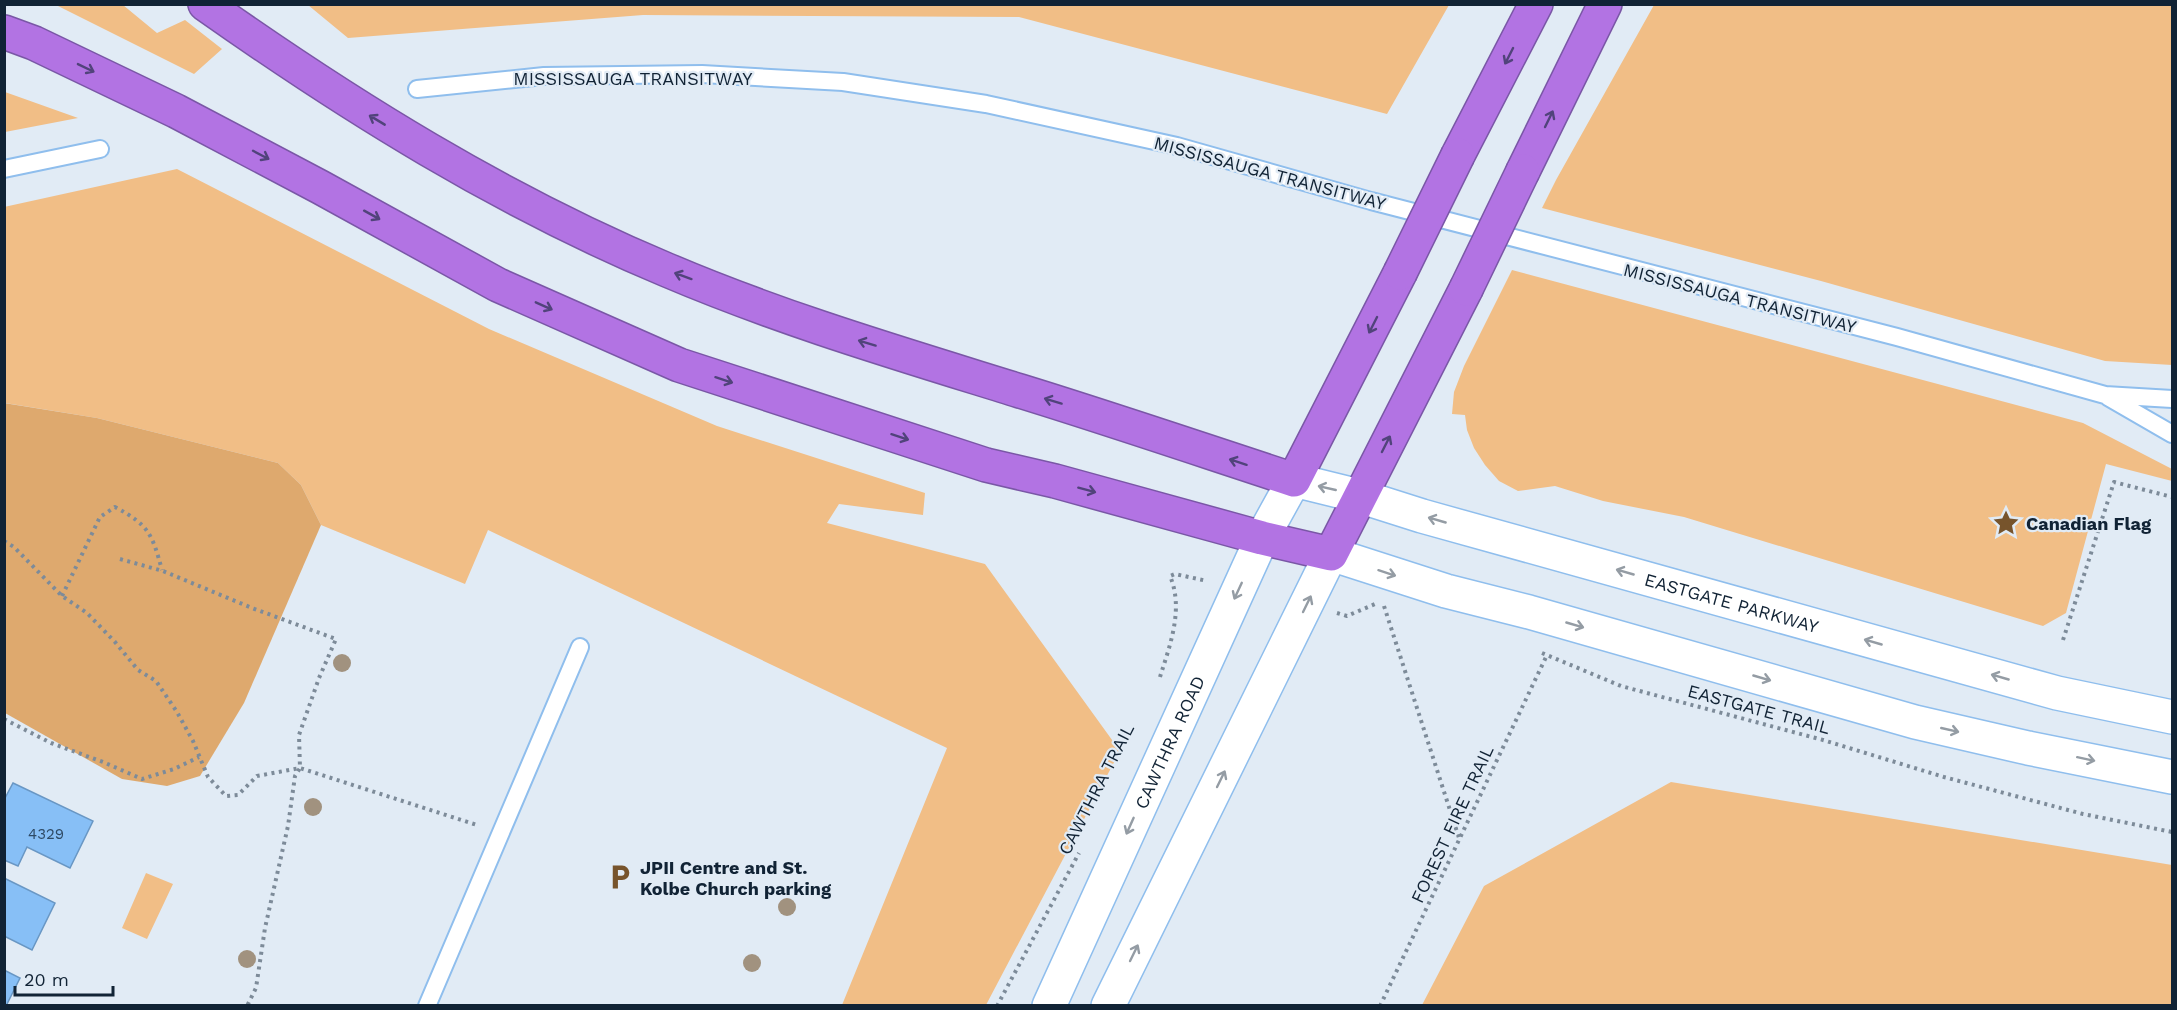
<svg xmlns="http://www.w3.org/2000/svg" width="2177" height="1010" font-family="'Work Sans',sans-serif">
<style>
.green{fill:#f1be86}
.forest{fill:#dea96e}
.building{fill:#87bff6;stroke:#6997c4;stroke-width:1.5}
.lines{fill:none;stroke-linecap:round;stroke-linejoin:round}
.lane-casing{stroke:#8fbeed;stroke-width:20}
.secondary-casing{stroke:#8fbeed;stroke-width:36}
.highway-casing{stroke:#7a57a6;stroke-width:36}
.path{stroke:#7d8b99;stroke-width:4;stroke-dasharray:3 4.5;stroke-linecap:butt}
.lane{stroke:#fff;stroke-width:16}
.secondary{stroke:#fff;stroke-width:33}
.highway{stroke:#b273e3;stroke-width:33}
.highway-bridge-casing{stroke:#7a57a6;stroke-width:36;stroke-linecap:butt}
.highway-bridge{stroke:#b273e3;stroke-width:33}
.tree{fill:#a1927f}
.oneway{stroke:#51437b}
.oneway2{stroke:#949ca4}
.labels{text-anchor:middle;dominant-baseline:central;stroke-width:4.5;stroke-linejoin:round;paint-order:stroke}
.number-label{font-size:15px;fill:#2e4a65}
.street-label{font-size:18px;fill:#112335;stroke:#e1ebf5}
.poi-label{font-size:18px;font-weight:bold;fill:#112335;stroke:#e1ebf5;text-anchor:start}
</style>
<rect width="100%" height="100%" fill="#e1ebf5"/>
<path class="green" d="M56,5H123L157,33L185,20L222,49L194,74Z
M308,5H1449L1387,114L1019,17L643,15L348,38Z
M1654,5H2172V365L2105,361L1821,281L1542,208L1556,180Z
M4,92H5L78,118L5,132Z
M177,169L489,329L717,426L925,493L923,515L839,504L827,523L985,564L1120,751L986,1005H842L947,748L488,530L465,584L321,525L301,485L278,463L97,418L5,403L4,207Z
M1512,270L2083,423L2172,469V481L2106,464L2066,613L2043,626L1684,517L1603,501L1555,486L1518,491L1499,481L1485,465L1474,448L1467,430L1465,415L1452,414L1454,392L1464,366Z
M1671,782L2172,865V1005H1422L1484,886Z
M146,873L173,884L147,939L122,928Z"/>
<path class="forest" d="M4,403L97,418L278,463L301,485L321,525L244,703L200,776L167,786L122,779L5,713Z"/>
<path class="building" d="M13,783L93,821L70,868L27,847L18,866L4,860V800Z
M4,878L55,903L32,950L4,936Z
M4,970L20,978L6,1006H4Z"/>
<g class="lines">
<g class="lane-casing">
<path id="lane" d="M417,89L544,76L702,74L843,82L986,104L1177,146L1371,201L1897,337L2105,395L2172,399
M4,169L100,149
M2108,397L2172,434
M427,1006L580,647"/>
</g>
<g class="secondary-casing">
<g id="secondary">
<path id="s1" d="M1049,1006L1262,538L1294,480L1359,496L1422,516L2057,693L2172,717"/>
<path d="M1108,1006L1331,554L1446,591L1529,612L1915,722L2028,748L2172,777"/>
</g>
</g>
<g class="highway-casing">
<path id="highway" d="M205,4C351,107 502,201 667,270C782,319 901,354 1020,391C1111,419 1202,450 1294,480L1400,273
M4,32L34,43L176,111L320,187L498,285L679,365L986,465L1055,481L1262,538L1331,554L1466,289
M1458,155L1536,4
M1523,171L1605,4"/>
</g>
<path class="path" d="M4,541L14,547L62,596L87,613L115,642L138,670L156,681L177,712L193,741L208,777L226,796L238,795L257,776L300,768L477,825
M120,559L163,571L252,608L336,639L319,678L299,735L300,768L295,776L288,826L265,928L256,988L247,1006
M62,596L100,517L115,507C149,525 152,534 162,570
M1384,606L1459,838
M1337,613L1347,616L1375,604
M2063,640L2114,482L2172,497
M1542,653L1621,686L1823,740L1944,777L2083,814L2172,832
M1160,677C1170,645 1184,609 1170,576L1175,574L1207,581
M4,719L51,743L103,762L142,779L174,769L199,757
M997,1006L1079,853
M1380,1006L1547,655"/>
<use href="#lane" class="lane"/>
<use href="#secondary" class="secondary"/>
<use href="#highway" class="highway"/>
<g class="highway-bridge-casing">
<path id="highway-bridge" d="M1400,273L1458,155
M1466,289L1523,171"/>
</g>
<use href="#highway-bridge" class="highway-bridge"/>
</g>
<g class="tree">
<circle cx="342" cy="663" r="9"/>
<circle cx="313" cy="807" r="9"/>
<circle cx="787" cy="907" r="9"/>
<circle cx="247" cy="959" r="9"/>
<circle cx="752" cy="963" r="9"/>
</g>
<defs><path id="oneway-shaft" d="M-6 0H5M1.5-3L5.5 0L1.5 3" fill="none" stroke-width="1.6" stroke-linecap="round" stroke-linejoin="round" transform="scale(1.5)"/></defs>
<g class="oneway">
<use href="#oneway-shaft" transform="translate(1509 56) rotate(117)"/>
<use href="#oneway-shaft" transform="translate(86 68) rotate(26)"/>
<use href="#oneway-shaft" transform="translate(1549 119) rotate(-64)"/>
<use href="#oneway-shaft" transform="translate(377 120) rotate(-149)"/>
<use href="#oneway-shaft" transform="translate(261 155) rotate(28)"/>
<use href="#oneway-shaft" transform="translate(372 215) rotate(29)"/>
<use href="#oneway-shaft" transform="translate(683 276) rotate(-160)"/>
<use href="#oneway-shaft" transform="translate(544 306) rotate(24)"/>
<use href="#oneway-shaft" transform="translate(1373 325) rotate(117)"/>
<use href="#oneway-shaft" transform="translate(867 343) rotate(-163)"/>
<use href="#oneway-shaft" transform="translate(724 380) rotate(18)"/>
<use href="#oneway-shaft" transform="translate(1053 401) rotate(-163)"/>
<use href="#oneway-shaft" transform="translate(900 437) rotate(18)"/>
<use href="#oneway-shaft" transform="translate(1386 444) rotate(-63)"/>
<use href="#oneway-shaft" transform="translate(1238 462) rotate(-162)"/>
<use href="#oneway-shaft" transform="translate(1087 490) rotate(15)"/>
</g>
<g class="oneway2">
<use href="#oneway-shaft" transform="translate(1327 488) rotate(-167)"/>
<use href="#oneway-shaft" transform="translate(1437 520) rotate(-164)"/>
<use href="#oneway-shaft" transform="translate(1625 572) rotate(-164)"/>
<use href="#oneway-shaft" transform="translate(1387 573) rotate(18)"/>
<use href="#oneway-shaft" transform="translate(1238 591) rotate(115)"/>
<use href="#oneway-shaft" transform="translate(1307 604) rotate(-64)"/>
<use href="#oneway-shaft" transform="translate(1575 625) rotate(16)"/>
<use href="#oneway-shaft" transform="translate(1873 642) rotate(-164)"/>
<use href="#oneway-shaft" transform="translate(2000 677) rotate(-164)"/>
<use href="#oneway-shaft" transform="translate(1762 678) rotate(16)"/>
<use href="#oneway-shaft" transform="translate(1950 730) rotate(13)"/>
<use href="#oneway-shaft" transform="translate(2086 759) rotate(12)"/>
<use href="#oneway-shaft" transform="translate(1221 779) rotate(-64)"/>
<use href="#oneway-shaft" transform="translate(1130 826) rotate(114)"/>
<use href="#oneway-shaft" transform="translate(1134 953) rotate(-64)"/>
</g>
<defs>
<g id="sight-bare" transform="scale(2.07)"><path d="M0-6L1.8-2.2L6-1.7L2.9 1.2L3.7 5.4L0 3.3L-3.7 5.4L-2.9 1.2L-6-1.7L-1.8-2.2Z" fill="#77542c" stroke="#e1ebf5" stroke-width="2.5" paint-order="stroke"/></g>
<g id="parking-bare" transform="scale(2.07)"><path d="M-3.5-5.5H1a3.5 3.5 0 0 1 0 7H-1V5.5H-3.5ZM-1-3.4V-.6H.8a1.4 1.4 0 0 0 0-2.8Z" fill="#77542c" stroke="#e1ebf5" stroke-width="2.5" paint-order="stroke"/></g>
</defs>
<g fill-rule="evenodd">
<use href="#sight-bare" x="2006" y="523"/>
<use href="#parking-bare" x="620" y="877"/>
</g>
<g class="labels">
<g class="number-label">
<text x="46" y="834">4329</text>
</g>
<g class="street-label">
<text x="633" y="78">MISSISSAUGA TRANSITWAY</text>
<text transform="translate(1270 173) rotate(15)">MISSISSAUGA TRANSITWAY</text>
<text transform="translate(1740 298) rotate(14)">MISSISSAUGA TRANSITWAY</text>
<text stroke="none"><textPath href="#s1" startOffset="1035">EASTGATE PARKWAY</textPath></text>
<text transform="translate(1759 709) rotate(15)">EASTGATE TRAIL</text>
<text stroke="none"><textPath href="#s1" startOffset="290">CAWTHRA ROAD</textPath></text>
<text transform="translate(1096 789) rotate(-63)">CAWTHRA TRAIL</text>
<text transform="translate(1452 824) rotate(-65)">FOREST FIRE TRAIL</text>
</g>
<g class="poi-label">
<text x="2026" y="523">Canadian Flag</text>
<text x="640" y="867">JPII Centre and St.<tspan x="640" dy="21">Kolbe Church parking</tspan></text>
</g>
</g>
<rect width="2177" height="1010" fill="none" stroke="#112335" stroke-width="12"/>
<path d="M15 986v9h98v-9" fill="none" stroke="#112335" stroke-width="3"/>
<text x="24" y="986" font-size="18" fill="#112335" stroke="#e1ebf5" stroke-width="4.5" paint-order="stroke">20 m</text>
</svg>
